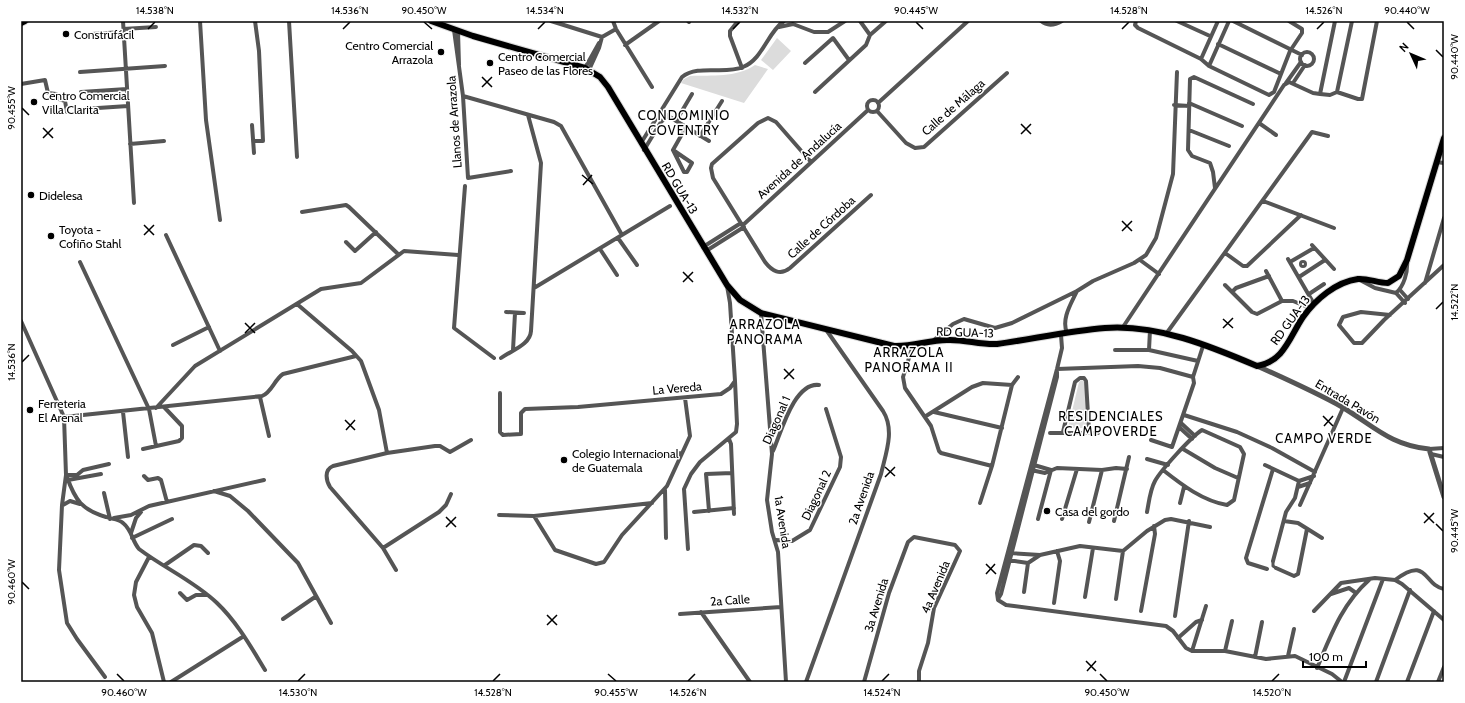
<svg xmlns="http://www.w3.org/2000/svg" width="1465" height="703" font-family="Cabin,sans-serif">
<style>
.green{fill:#dcdcdc}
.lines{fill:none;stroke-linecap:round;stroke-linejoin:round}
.primary-casing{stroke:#dbdbdb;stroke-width:8}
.pedestrian{stroke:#555;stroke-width:3}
.minor{stroke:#555;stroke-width:4}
.tertiary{stroke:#555;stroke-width:5}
.primary{stroke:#000;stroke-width:6}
.ticks{fill:none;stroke:#000;stroke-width:1.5}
.poi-dot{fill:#000;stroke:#fff;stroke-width:1.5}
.labels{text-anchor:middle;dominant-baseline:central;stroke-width:3;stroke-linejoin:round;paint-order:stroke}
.poi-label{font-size:12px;fill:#000;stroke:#fff;text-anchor:start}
.street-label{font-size:12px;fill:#000;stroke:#fff}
.neighbourhood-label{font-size:13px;letter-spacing:1px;fill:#000;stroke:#fff}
.neatline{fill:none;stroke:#000;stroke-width:1.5}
.ticks-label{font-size:10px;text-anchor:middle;fill:#000}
</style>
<rect width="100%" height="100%" fill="#fff"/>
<path class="green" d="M777,38L791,51L773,70L761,60Z
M755,65L768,69L744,103L681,83L684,79L690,76C712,75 736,78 755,65Z
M1082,380L1086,383V428H1068L1079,382Z"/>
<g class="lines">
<g class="primary-casing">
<path id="primary" d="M431,21L473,36L585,68L600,77L608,87L727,285L740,300L761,313L894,346C912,347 929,340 947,340C964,339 980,345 997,344C1033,339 1069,331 1105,328C1157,324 1210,346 1257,366C1284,362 1290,336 1303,317C1316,299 1336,282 1358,279C1367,278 1378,283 1388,283L1399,276L1407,260L1444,138
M21,23L25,21"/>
</g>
<path class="pedestrian" d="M1300.5 264a2.5 2.5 0 1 1 5 0a2.5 2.5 0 1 1-5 0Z
M1273,561V566L1276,568"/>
<path class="minor" d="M123,21L134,203
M200,21L206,120L220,220
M289,21L297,157
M551,21L602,37L616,29
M613,21L616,29L652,87
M688,21L689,22
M738,21L730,31V36L742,68
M860,21L870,35
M1041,21C1048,27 1055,25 1062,21
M1136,21L1135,25L1138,28L1201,59L1209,66L1269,95L1274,92L1290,51L1302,33V29L1289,21
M1177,21L1210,36
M1233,21L1302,55
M779,27L793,24L814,32H828L845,21
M123,29L156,27
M454,30L463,96L468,178L511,171
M458,31L459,65
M92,34L123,32
M1218,44L1281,74
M625,45L659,21
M1300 59a7 7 0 1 1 14 0a7 7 0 1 1-14 0Z
M1201,59L1218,21
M805,63L833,38L849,60
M1209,66L1229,21
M585,68L599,43
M589,70L599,48L602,37
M80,72L165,66
M1286,83L1301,62
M1293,83L1305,65
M21,84L45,80L48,93L56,94L59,99L65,101L67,112
M81,92L127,89
M815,92L866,45L870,35L886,21
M1337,92L1352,21
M1320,94L1330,95L1337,92L1358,99H1362L1377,21
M463,96L554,122L561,126L622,235
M867 106a6 6 0 1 1 12 0a6 6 0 1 1-12 0Z
M878,103L968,21
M1189,103L1242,126
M1174,105L1189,106
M83,109L128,106
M660,111L709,141
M877,111L906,143L915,148L924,147L1007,73
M676,121L692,94
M1259,123L1276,135
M252,125L254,153
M1189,130L1229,146
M700,136L722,101
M253,141H263L259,51L255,21
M641,143L682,77C698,64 725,75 743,67C763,59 767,33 784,21
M130,144L164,141
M644,150L661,122L667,116
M673,150L692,163L687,172H684L673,150L686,127
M811,162L776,122L768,118L758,123L712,164L711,168L713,178L765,262C772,271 780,276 790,268L871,195
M1436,162L1444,163
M465,186L454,328L494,358
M1215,188L1213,172L1210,163L1192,156L1188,150L1190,79L1194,77L1253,104
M1263,201L1334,228
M302,212L346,205L349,207L398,254
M743,225L868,110
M166,235L220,351
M618,238L637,265
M346,242L355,251L376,232
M1312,245L1334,269
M703,247L741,223
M600,249L617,275
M706,251L744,227
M1225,253L1243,266H1247L1301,215
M1288,259L1314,304
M1140,260L1159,274
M80,262L149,409L156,446
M1290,262L1314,248
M1266,271L1282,301
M1299,277L1325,260
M1360,280L1375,288L1396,293L1405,303
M1425,283L1444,218
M1225,285L1252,312L1257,314L1282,301H1293L1310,308
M534,288L670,206
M1400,290L1408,299
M1232,292L1236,288L1269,276
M1396,293C1404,286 1408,272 1407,261
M1309,294L1324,284
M297,304L352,351L361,361L379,410L387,453
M506,312L524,313
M761,313L772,454L767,500L772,532L778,552L786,682
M1390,315L1361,312L1343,317L1339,325L1354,343H1362L1384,320L1444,265
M21,321L64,417L66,475L62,505L59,570L67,623L77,639L105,677
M1123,327L1284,85L1289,82L1313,93L1320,94L1335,21
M1067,333C1061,319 1071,304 1077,291
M1166,334L1312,132L1328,136
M1061,335L1062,348L1057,369L997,593L998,600L1006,605L1166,626L1173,631L1186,648L1192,651H1225L1266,659L1295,656L1332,674L1342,682
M934,340L953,324L964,319L995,328L1012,323L1077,291L1093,281L1134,263L1146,255L1156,238L1173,174L1177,72
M173,345L209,327
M913,345L903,377L905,388L931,426L939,451L941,453L992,466
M513,350L515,313
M1115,350H1149L1198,361
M1149,350L1150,330
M501,358C512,350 530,345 531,331L541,163L528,115
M1057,369L1138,366L1160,368L1193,377
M500,393V432L503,435L521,434V413L525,409L578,407L721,394L730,388L735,381L730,303L727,286
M260,397L269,436
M156,408L195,366L321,289L361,283L404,251L458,255
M123,412L128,457
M934,412L1002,428
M1184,415L1237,432L1272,448L1315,472
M926,416L972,387L983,383L1012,385
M64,417L262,396C272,392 274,380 283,374L356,356
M1181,423L1195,436
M1179,427L1192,439
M1063,432L1075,382L1080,378H1084L1086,381L1089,431
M1050,433H1098
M729,439L731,444L734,514
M1151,440L1172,447L1194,383L1193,377L1203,346
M143,449L179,441L182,438V426L164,407
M1183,449L1215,468L1238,478
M1429,449L1444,448
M773,451C781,433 794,382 819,385
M1431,454L1444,457
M637,456L682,453
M1147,459L1168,465
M1034,465L1051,470
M1265,465L1299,481L1314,476
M1031,470L1045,473L1057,468L1102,470L1116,468L1127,469
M66,475H77L83,470L109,464
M144,476L148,480L158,478L161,480L167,502
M67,477C75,500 82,510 106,517C111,519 119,519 123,523C132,530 132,541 139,549C164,568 194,581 217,603C237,622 251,647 265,670
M68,480L101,474
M1298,487L1310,483
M665,490L666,538
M214,491L230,496L248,511L298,563L331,623
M104,493L110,519
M980,503L992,466L1012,385L1018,377
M1180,503L1184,487
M63,505L70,501L80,504
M1300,505L1343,408
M709,511L706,474L732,473
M694,512L734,508
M1147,512C1149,502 1150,490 1155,481C1161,470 1191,437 1202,430L1240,447L1244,454L1234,500L1227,505C1203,501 1182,485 1163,470
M499,515L534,516L652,503
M534,516L555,550L596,564L604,562L622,535L667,486L690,436L685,398
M114,518L131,515L149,506L264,480
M1038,519L1051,470
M1062,519L1077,469
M1114,521L1129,457
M1284,521L1298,523L1322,538
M1089,522L1102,470
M131,533L136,518L141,512
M132,538L172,519
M776,540L792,541L810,530L840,467L841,457L826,409
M383,548L439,512L446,505L451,494
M688,549L684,489L691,474L700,462L736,432L737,424L735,381
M1010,553L1040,555L1080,546L1123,551L1147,531L1165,520L1171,519L1210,527
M149,557L136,582L134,595L137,607L152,633L164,682
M1008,560L1028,563L1040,555
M1273,561L1286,512L1295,498L1299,481
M165,565L194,545L201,546L208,553
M1276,568L1294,576L1298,574L1307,529
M1267,569L1248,563L1246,558L1273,469
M396,570L383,548L330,487C326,480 324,470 333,466L387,453L435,446H440L450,452L471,440
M1395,580C1428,555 1423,585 1444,589
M1024,592L1028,563
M180,593L187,600L196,595H207
M1331,594L1349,588L1356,593
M1085,597L1093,548
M998,599L1001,594L1057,377V372
M1116,599L1123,551
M1054,603L1060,561L1057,551
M1141,611L1155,534L1154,526
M1314,611L1341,583L1375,578L1395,580L1402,584L1444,620
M701,612L750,682
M680,614L781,607
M1175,616L1189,521
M283,619L315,597
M1178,638L1196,622L1202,620
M1192,651L1206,606
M1225,651L1232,621
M1288,656L1294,629
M1255,657L1262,622
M1317,668C1331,635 1342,604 1369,580
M171,682L244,636
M806,682L881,474C886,453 895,430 883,411L827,331
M864,682L889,593L908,542L914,537L955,545L960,551L934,608L928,643L919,671V682
M1344,682L1383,579
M1376,682L1410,590
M1407,682L1434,611
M1438,682L1444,667"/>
<path class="tertiary" d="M1257,366C1286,379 1315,392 1342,407C1374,426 1390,445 1429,449L1444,497"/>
<use href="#primary" class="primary"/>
</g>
<path class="ticks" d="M424,22L432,29M916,22L923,29M1407,22L1414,29M148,29L155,22M343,29L350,22M538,29L545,22M733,29L740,22M1122,29L1129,22M1317,29L1324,22M1436,50L1443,57M482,77L492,87M482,87L492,77M22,108L29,115M1021,124L1031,134M43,128L53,138M1021,134L1031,124M43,138L53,128M582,175L593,184M583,185L592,175M1122,221L1132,231M144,225L154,235M1122,231L1132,221M144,235L154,225M683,272L693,282M683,282L693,272M1436,309L1443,302M1223,319L1233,328M245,323L255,333M1223,328L1233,318M245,333L255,323M22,362L29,355M784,369L794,379M784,379L794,369M1323,416L1333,426M345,420L355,430M1324,426L1333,416M346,430L355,420M885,467L895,476M885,477L895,467M1424,513L1434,523M446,517L456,527M1424,523L1434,513M1436,524L1443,531M446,527L456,517M986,564L996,574M986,574L995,564M22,582L29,589M547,615L557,625M547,625L557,615M1086,661L1096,671M1087,671L1096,661M117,674L124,681M608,674L616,681M1100,674L1107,681M298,681L305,674M493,681L500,674M688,681L695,674M882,681L889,674M1272,681L1279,674"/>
<g class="poi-dot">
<circle cx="66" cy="34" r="4"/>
<circle cx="441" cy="52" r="4"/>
<circle cx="490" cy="63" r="4"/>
<circle cx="34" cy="102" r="4"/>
<circle cx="31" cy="195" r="4"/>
<circle cx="51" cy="236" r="4"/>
<circle cx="30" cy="410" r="4"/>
<circle cx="564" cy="460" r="4"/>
<circle cx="1047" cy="511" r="4"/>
</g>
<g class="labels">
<g class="poi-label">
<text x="74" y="34">Construfácil</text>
<text x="433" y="45" text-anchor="end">Centro Comercial<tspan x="433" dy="14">Arrazola</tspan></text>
<text x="498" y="56">Centro Comercial<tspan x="498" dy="14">Paseo de las Flores</tspan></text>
<text x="42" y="95">Centro Comercial<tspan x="42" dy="14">Villa Clarita</tspan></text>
<text x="39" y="195">Didelesa</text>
<text x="59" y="229">Toyota -<tspan x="59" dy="14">Cofiño Stahl</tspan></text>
<text x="38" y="403">Ferreteria<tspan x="38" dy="14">El Arenal</tspan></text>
<text x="572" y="453">Colegio Internacional<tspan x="572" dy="14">de Guatemala</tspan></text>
<text x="1055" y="511">Casa del gordo</text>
</g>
<g class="street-label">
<text transform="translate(953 107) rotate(-41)">Calle de Málaga</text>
<text transform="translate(454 122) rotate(-94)">Llanos de Arrazola</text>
<text transform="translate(799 160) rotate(-42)">Avenida de Andalucía</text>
<text transform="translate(680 188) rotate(59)">RD GUA-13</text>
<text transform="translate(821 227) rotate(-42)">Calle de Córdoba</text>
<text transform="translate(1290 320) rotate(-54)">RD GUA-13</text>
<text transform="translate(965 332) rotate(2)">RD GUA-13</text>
<text transform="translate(677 388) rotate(-5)">La Vereda</text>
<text transform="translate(1348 401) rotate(31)">Entrada Pavón</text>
<text transform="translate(776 420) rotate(-66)">Diagonal 1</text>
<text transform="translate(816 495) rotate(-65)">Diagonal 2</text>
<text transform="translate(861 498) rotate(-71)">2a Avenida</text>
<text transform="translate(783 522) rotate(81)">1a Avenida</text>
<text transform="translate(935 587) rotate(-67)">4a Avenida</text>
<text transform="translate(730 600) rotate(-4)">2a Calle</text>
<text transform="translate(876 605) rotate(-73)">3a Avenida</text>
</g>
<g class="neighbourhood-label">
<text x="684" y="115">CONDOMINIO<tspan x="684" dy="15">COVENTRY</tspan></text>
<text x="765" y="324">ARRAZOLA<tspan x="765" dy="15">PANORAMA</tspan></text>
<text x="909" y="352">ARRAZOLA<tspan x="909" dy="15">PANORAMA II</tspan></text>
<text x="1111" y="416">RESIDENCIALES<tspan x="1111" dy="15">CAMPOVERDE</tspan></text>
<text x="1324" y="438">CAMPO VERDE</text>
</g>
</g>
<rect width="1465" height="703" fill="none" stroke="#ffffff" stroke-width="44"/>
<g transform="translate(1411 54) rotate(314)" stroke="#ffffff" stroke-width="3" paint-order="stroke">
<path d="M0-3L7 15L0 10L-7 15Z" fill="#000000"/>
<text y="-6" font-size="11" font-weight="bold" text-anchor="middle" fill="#000000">N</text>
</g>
<path d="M1303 661v6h63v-6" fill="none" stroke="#000000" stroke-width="2"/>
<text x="1309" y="661" font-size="12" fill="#000000" stroke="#ffffff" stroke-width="3" paint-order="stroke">100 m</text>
<rect x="22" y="22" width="1421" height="659" class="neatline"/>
<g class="ticks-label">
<text x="155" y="14">14.538°N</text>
<text x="350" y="14">14.536°N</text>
<text x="424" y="14">90.450°W</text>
<text x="545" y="14">14.534°N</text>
<text x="740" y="14">14.532°N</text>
<text x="916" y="14">90.445°W</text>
<text x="1129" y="14">14.528°N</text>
<text x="1324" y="14">14.526°N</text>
<text x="1407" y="14">90.440°W</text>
<text transform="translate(1454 57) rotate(-90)" y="4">90.440°W</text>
<text transform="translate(11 108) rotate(-90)" y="4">90.455°W</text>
<text transform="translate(1454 302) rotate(-90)" y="4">14.522°N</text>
<text transform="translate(11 362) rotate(-90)" y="4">14.536°N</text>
<text transform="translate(1454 531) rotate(-90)" y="4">90.445°W</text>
<text transform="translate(11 582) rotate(-90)" y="4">90.460°W</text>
<text x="124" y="696">90.460°W</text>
<text x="298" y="696">14.530°N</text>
<text x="493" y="696">14.528°N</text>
<text x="616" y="696">90.455°W</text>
<text x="688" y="696">14.526°N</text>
<text x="882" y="696">14.524°N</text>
<text x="1107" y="696">90.450°W</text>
<text x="1272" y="696">14.520°N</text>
</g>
</svg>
